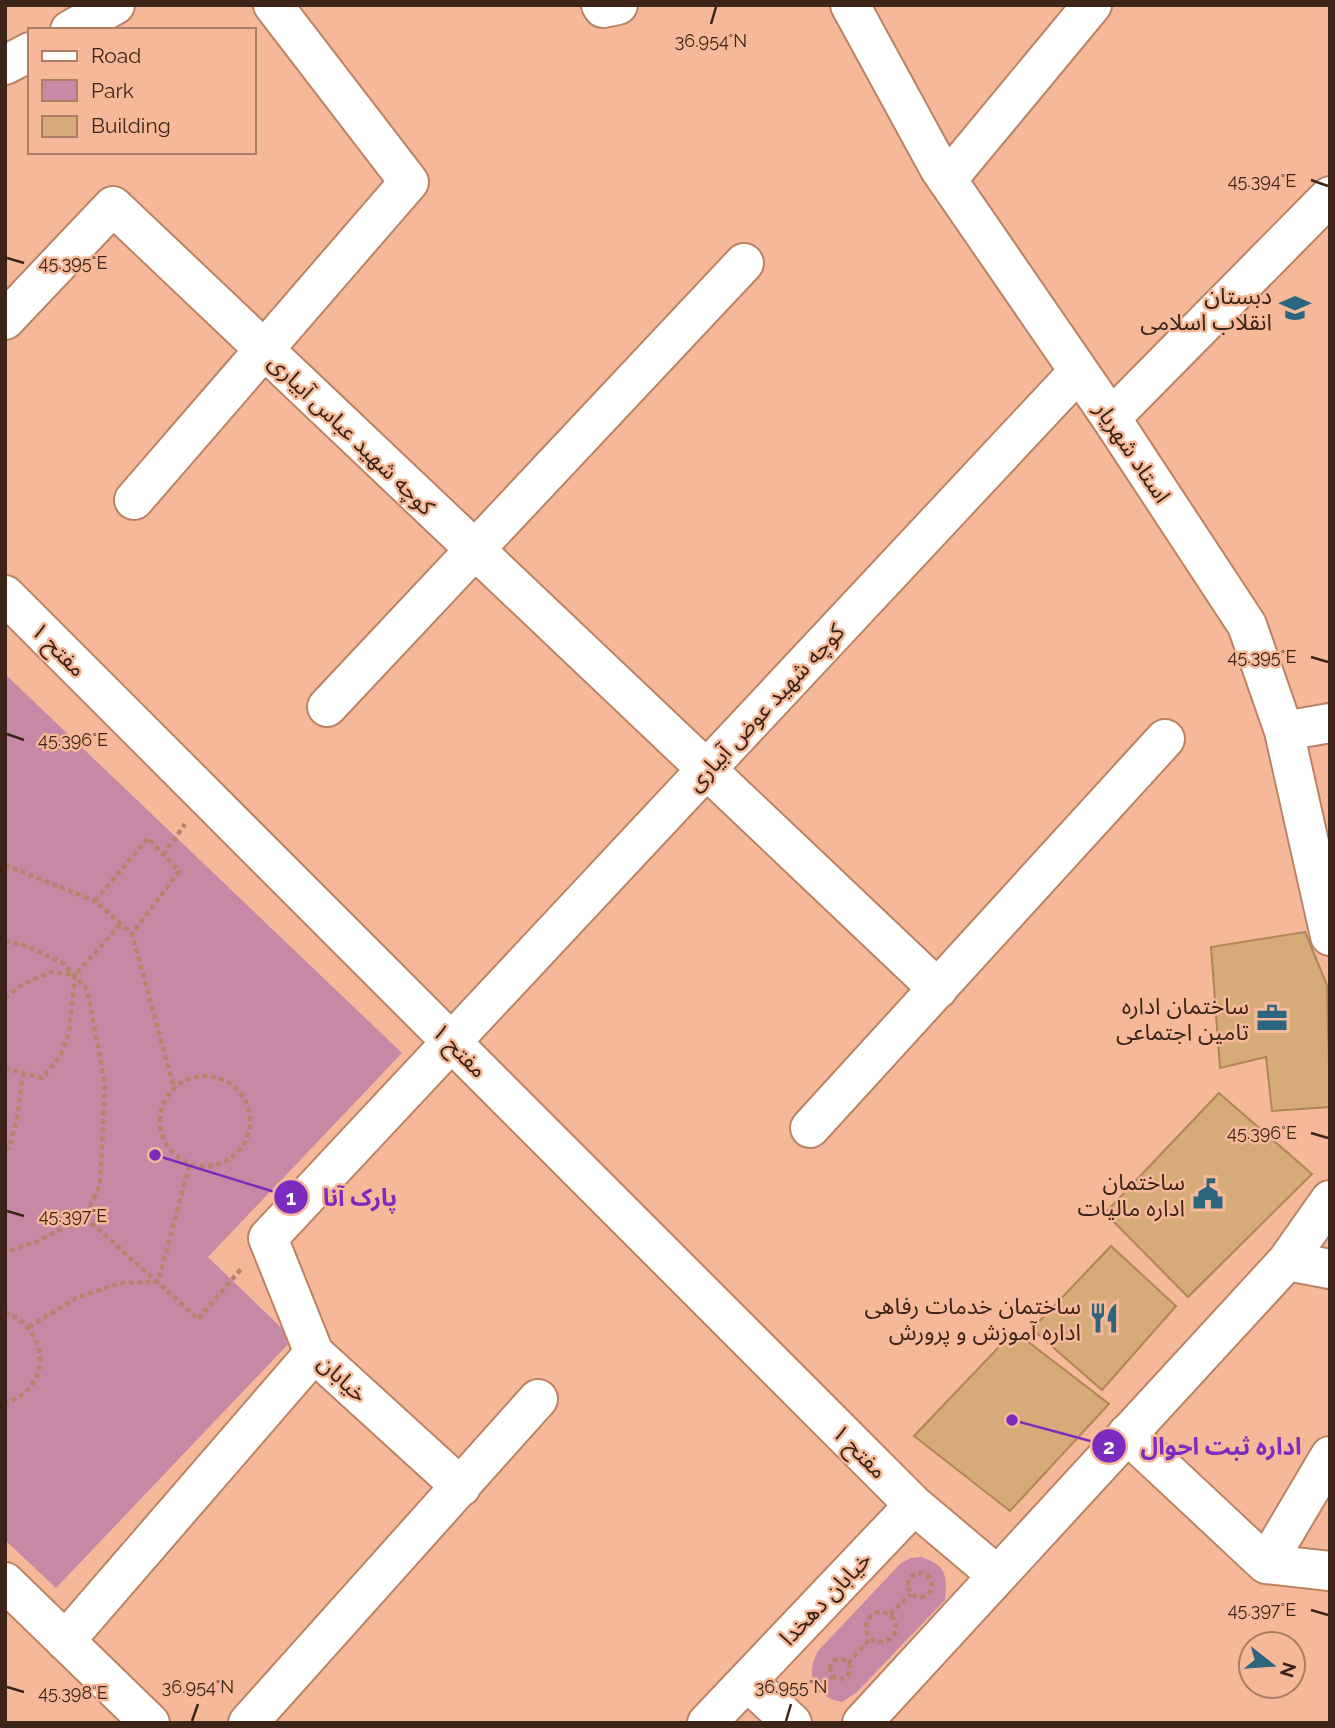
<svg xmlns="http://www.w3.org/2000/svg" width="1335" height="1728" font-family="Raleway,'Noto Sans Arabic',sans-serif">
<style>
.green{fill:#c788a6}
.building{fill:#d6ab7a;stroke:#af8656;stroke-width:2}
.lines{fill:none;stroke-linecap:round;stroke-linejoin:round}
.minor-casing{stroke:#bb8364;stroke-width:42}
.path{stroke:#b4856c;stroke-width:4.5;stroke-dasharray:5 3.5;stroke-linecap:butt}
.minor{stroke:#fff;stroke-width:38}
.ticks{fill:none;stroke:#3c2518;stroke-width:2.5}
.labels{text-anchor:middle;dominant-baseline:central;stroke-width:5;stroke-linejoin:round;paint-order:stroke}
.poi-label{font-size:23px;fill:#3c2518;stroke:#f5b999;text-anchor:end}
.street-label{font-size:23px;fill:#3c2518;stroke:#f5b999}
.ticks-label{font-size:18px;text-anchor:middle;fill:#3c2518;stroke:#f5b999;stroke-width:5;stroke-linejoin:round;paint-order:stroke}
.leader{fill:none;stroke:#7b2cbf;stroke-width:2.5}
.callout-dot{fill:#7b2cbf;stroke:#f5b999;stroke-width:2.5}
.mark-label{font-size:21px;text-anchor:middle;font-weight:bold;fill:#fff}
.callout-label{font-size:24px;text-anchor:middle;font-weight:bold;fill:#7b2cbf;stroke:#f5b999;stroke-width:5;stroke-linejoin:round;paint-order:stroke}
</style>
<rect width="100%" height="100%" fill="#f5b999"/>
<path class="green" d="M5,674L402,1053L208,1257L293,1339L56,1588L5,1540Z
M921,1557C947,1566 947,1574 945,1600L856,1693L842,1702C815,1697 804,1676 818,1651L901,1563L911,1558Z"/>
<path class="building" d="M1305,932L1327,985L1330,1107L1272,1111L1266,1057L1220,1068L1211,947Z
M1219,1093L1312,1174L1188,1297L1105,1213Z
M1111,1246L1176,1306L1102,1390L1032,1329Z
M1014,1331L1109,1404L1010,1511L914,1436Z"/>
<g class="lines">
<g class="minor-casing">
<path id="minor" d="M601,5L603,8L618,5
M850,5L939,168L1111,418L1247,625L1284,731L1330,936
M70,30L115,5
M5,65L30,52
M947,180L1092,5
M5,320L113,206L938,989
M1111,418L1330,196
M134,500L409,182L273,5
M5,595L914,1505L997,1575
M327,707L744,263
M1284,731L1330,723
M810,1128L1165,739
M1287,1261L1330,1269
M1127,1434L1266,1564
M1330,1456L1266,1564L1330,1571
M461,1487L314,1353L268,1238L1078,372
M5,1582L150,1723
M65,1641L314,1353
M747,1681L792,1723
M248,1723L538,1399
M707,1723L914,1505
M862,1723L1287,1261L1330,1200"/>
</g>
<path class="path" d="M163,855L185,824
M5,865L95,901L132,934L174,1088
M95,901L148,838L179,871L132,934
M5,941L24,945L63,963L87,989L105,1084L100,1185L85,1217L36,1242L5,1252
M5,998L23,984L51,972L74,975
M5,1068L42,1078L60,1057L69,1032L75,975L121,924
M160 1121a45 45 0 1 1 90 0a45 45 0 1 1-90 0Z
M5,1150L9,1148L17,1119L23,1074
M85,1217L198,1319L242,1268
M5,1312C50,1330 53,1388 5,1403
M29,1327L76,1298L120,1283L158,1282L190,1163
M908 1585a12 12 0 1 1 24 0a12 12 0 1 1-24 0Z
M866 1627a15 15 0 1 1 30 0a15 15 0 1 1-30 0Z
M890,1614L911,1594
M830 1669a10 10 0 1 1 20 0a10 10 0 1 1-20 0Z
M848,1663L871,1638
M818,1691L833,1676"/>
<use href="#minor" class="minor"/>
</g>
<path class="ticks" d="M711,24L716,7M1311,180L1328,186M7,258L24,263M1311,657L1328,662M7,734L24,740M1311,1133L1328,1138M7,1211L24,1216M1311,1610L1328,1615M7,1687L24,1692M192,1721L198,1704M786,1721L791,1704"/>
<defs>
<g id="school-bare" transform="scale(2.415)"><path d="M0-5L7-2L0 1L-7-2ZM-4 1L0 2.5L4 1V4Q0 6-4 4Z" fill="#2b657e" stroke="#f5b999" stroke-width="2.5" paint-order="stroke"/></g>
<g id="office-bare" transform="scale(2.415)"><path d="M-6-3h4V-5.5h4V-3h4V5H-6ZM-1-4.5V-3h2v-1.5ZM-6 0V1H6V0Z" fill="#2b657e" stroke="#f5b999" stroke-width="2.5" paint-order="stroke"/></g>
<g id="civic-bare" transform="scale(2.415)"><path d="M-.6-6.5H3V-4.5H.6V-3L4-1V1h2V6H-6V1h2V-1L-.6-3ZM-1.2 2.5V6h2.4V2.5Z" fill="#2b657e" stroke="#f5b999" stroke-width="2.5" paint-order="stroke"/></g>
<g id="restaurant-bare" transform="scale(2.415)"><path d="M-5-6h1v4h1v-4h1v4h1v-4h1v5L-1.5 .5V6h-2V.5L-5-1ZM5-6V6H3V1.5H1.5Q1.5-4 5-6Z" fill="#2b657e" stroke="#f5b999" stroke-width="2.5" paint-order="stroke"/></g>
</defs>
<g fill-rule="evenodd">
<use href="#school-bare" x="1295" y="308"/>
<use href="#office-bare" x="1272" y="1018"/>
<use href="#civic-bare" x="1208" y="1194"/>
<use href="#restaurant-bare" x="1104" y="1318"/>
</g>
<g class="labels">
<g class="poi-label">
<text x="1272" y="295">دبستان<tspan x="1272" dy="26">انقلاب اسلامی</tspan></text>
<text x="1249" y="1005">ساختمان اداره<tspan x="1249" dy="26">تامین اجتماعی</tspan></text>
<text x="1185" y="1181">ساختمان<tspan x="1185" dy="26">اداره مالیات</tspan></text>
<text x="1081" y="1305">ساختمان خدمات رفاهی<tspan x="1081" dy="26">اداره آموزش و پرورش</tspan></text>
</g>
<g class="street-label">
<text transform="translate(352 434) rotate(44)">کوچه شهید عباس آبیاری</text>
<text transform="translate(1133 452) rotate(56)">استاد شهریار</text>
<text transform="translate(59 649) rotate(45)">مفتح ۱</text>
<text transform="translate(765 707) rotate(-47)">کوچه شهید عوض آبیاری</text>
<text transform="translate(460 1050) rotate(45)">مفتح ۱</text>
<text transform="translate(343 1378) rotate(43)">خیابان</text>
<text transform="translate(860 1451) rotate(45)">مفتح ۱</text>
<text transform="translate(825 1598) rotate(-46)">خیابان دهخدا</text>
</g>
</g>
<g class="ticks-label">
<text x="711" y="47">36.954°N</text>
<text x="1262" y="187">45.394°E</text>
<text x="73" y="269">45.395°E</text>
<text x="1262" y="663">45.395°E</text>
<text x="73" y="746">45.396°E</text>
<text x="1262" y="1139">45.396°E</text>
<text x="73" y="1222">45.397°E</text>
<text x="1262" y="1616">45.397°E</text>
<text x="198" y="1693">36.954°N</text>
<text x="791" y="1693">36.955°N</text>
<text x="73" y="1699">45.398°E</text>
</g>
<path class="leader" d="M155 1155L291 1197M1012 1420L1109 1446"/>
<g class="callout-dot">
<circle cx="155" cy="1155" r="7"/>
<circle cx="1012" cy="1420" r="7"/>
<circle cx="291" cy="1197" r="18"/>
<circle cx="1109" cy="1446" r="18"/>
</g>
<g class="mark-label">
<text x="291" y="1205">1</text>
<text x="1109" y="1454">2</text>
</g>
<g class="callout-label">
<text x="360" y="1206">پارک آنا</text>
<text x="1221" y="1455">اداره ثبت احوال</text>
</g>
<rect width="1335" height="1728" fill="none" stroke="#3c2518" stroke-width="14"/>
<rect x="28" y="28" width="228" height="126" fill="#f5b999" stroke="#ab7e65" stroke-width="2"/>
<rect x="42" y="51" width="35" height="10" fill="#ffffff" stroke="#ab7e65" stroke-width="2"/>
<text x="91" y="63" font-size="21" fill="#3c2518">Road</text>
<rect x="42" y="80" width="35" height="21" fill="#c788a6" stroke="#ab7e65" stroke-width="2"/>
<text x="91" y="98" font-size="21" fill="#3c2518">Park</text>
<rect x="42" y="116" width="35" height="21" fill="#d6ab7a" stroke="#ab7e65" stroke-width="2"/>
<text x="91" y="133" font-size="21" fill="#3c2518">Building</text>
<g transform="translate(1272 1665) rotate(107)"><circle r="33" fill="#f5b999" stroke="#ab7e65" stroke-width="2"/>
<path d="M0-5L12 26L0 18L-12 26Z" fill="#2b657e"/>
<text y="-10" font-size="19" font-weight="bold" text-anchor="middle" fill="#3c2518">N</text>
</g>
</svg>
